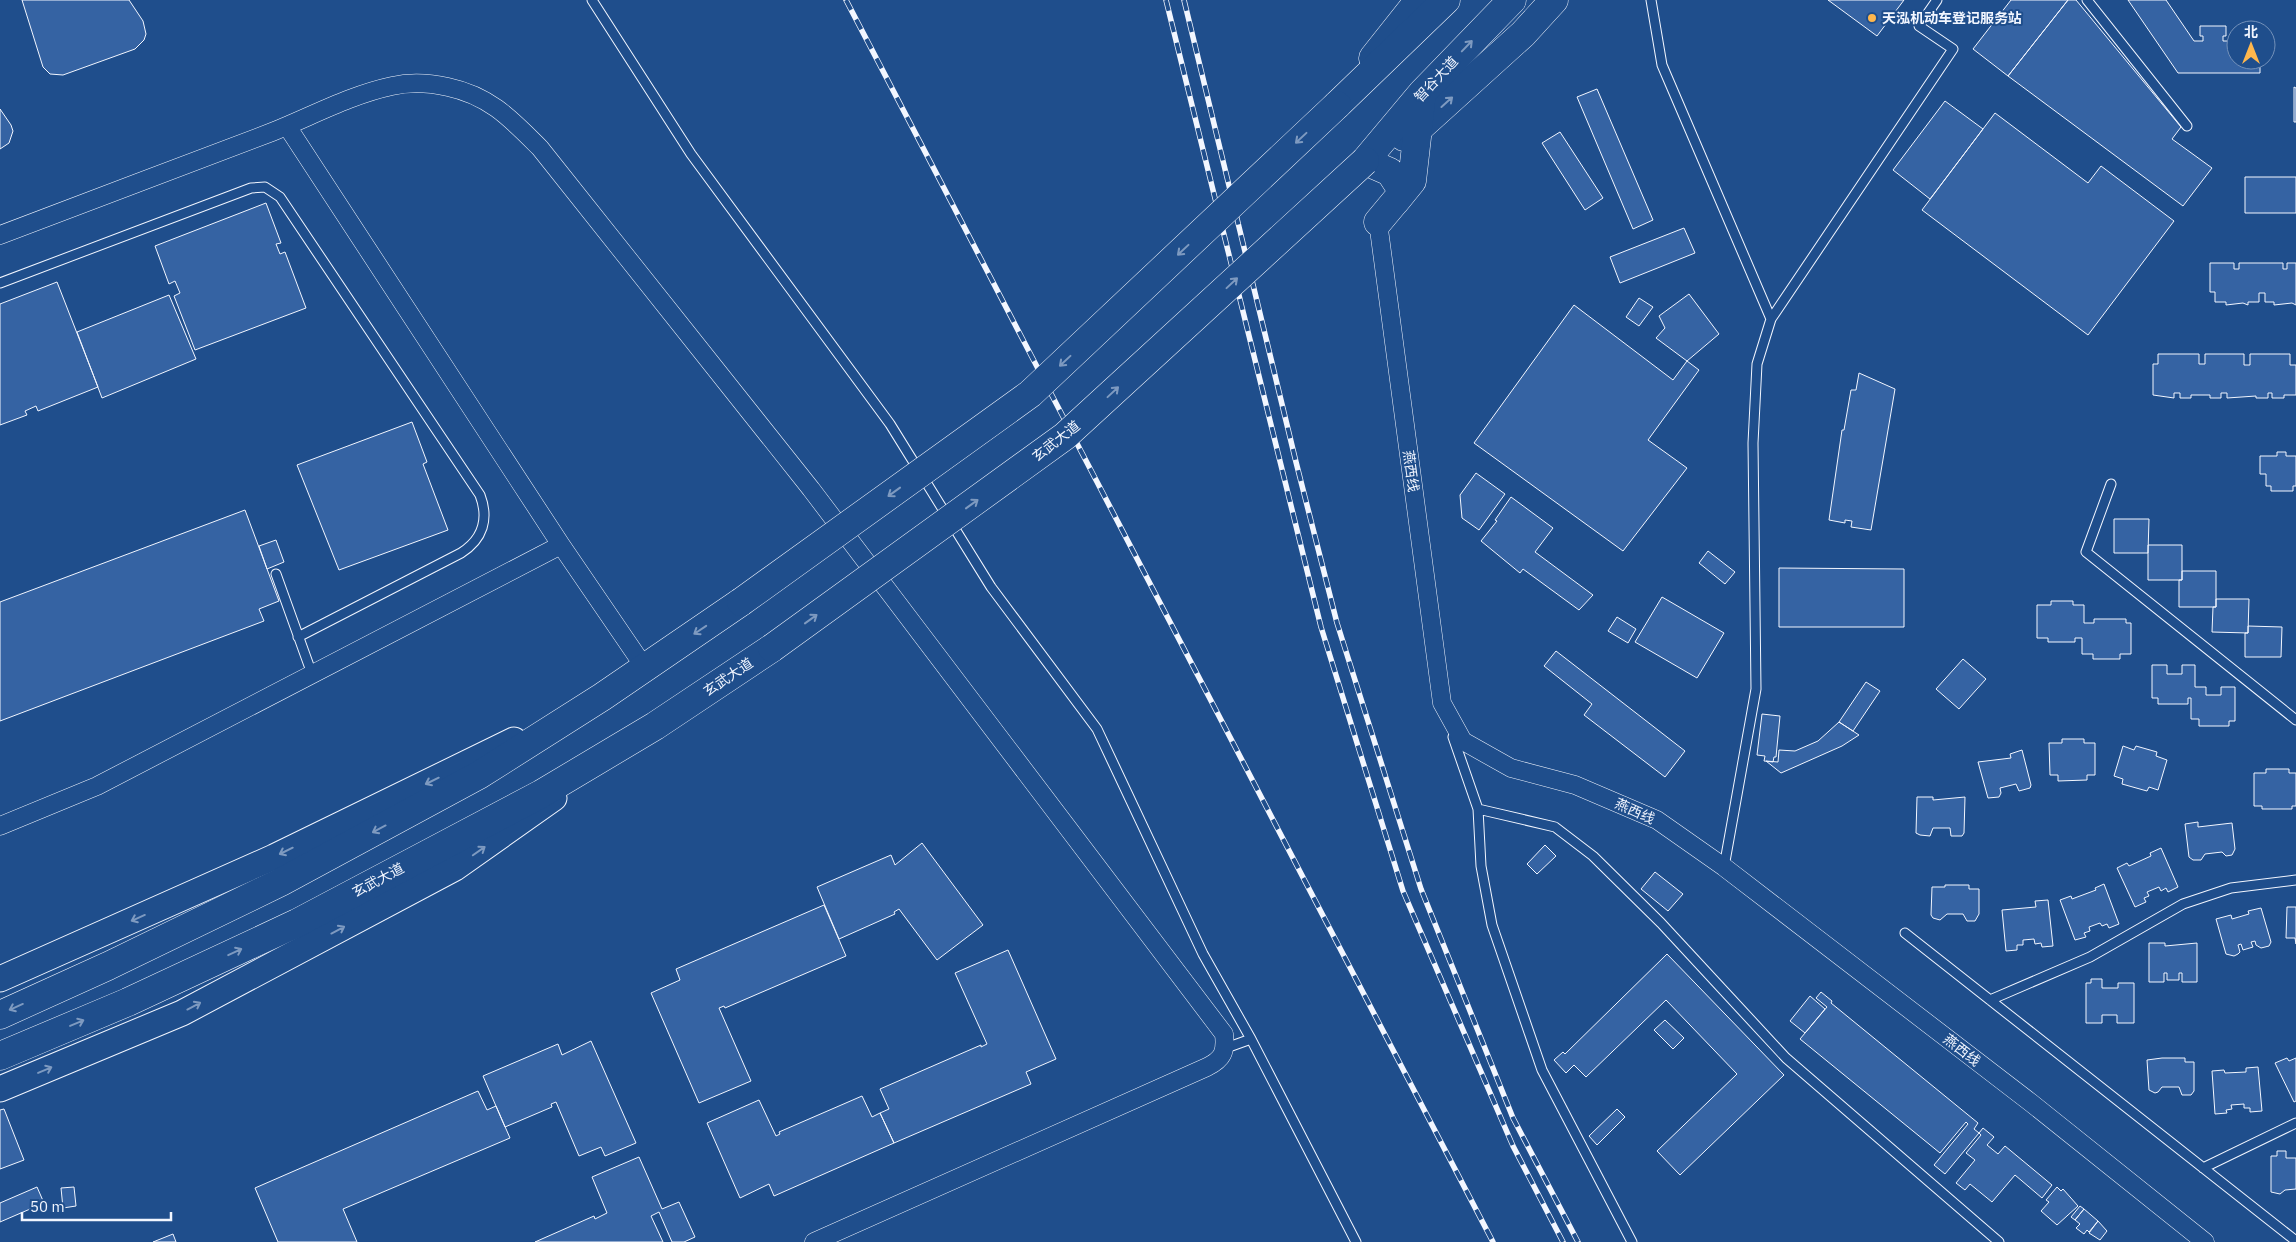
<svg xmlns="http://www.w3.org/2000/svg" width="2296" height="1242" font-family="'IBM Plex Sans','Noto Sans SC',sans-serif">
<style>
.building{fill:#3563a3;stroke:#f2f6ff}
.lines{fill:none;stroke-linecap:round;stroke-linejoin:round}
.lane-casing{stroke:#f2f6ff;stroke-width:11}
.street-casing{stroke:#f2f6ff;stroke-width:19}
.secondary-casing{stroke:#f2f6ff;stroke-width:27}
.primary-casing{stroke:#f2f6ff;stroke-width:29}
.highway-casing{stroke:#f2f6ff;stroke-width:29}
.lane{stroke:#1f4e8c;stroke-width:9}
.street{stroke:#1f4e8c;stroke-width:18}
.secondary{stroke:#1f4e8c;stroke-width:25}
.primary{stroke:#1f4e8c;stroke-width:28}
.highway{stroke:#1f4e8c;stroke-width:28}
.rail-casing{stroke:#f2f6ff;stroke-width:5.5}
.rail{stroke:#1f4e8c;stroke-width:4;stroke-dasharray:11;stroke-linecap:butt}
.highway-bridge-casing{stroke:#f2f6ff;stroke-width:29;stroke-linecap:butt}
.highway-bridge{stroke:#1f4e8c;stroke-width:28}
.oneway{stroke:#7e9ac0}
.poi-dot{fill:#ffb74d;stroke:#1f4e8c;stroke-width:2}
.labels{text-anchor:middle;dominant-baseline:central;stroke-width:4;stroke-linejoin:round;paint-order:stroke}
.poi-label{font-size:14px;font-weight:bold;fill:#f2f6ff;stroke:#1f4e8c;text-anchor:start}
.street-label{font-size:14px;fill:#f2f6ff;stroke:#1f4e8c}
</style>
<rect width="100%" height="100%" fill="#1f4e8c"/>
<path class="building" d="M22,0H129L143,21L146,34L144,40L135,49L63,75L50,74L43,67Z
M1828,0H1904L1877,36Z
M2011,0H2068L2008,76L1973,49Z
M2068,0H2076L2181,127L2172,139L2212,168L2183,206L2008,76Z
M2128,0H2166L2194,41H2203V36H2200V26H2226V36H2223V41H2236V60H2260V73H2178Z
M2294,87L2296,88V122H2294Z
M1597,89L1653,220L1633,229L1577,97Z
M1945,101L1983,129L1930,199L1893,170Z
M0,109L11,125L13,131L9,143L0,149Z
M1995,113L2088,183L2101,166L2174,221L2088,335L1922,210Z
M1560,132L1603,198L1585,210L1542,143Z
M2245,177H2296V213H2245Z
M266,203L281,243L276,244L280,254L285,252L306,308L195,350L174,296L180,293L175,281L169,284L155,246Z
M1684,228L1695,253L1620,283L1610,257Z
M2210,263H2234V269H2239V263H2283V269H2287V263H2296V305L2292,303L2274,305V302H2265V293H2259V302H2248V305L2243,303L2226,305V302H2215V292H2210Z
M57,282L98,387L38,411L36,406L25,411L27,415L0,425V304Z
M1689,294L1719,334L1687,361L1656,338L1665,328L1659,316Z
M169,295L196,359L102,398L77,332Z
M1639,298L1653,307L1639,326L1626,317Z
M1574,305L1673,380L1687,361L1699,370L1648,440L1687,468L1623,551L1474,443Z
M2158,354H2199V364H2205V354H2244V365H2250V354H2290V365H2296V395H2284V398H2272V393H2268V398H2256V396L2227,398V393H2221V398H2210V395H2191V398H2180V393H2174V398L2153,395V364H2158Z
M1859,373L1895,389L1871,530L1851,527L1852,521L1845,520V523L1829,520L1842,430H1844L1851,390H1856Z
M412,422L427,462L423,464L448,530L339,570L297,465Z
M2277,452H2286V456H2296V486H2293V491H2271V486H2266V474H2260V456H2277Z
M1476,473L1505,494L1479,530L1462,518L1460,495Z
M1511,497L1553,528L1535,552L1593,595L1579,610L1523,569L1520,573L1481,541L1497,521L1495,520Z
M245,510L279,601L259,609L264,621L0,721V602Z
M2114,519H2149L2148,553H2114Z
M276,540L284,562L267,569L259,546Z
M2148,545H2182V580H2148Z
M1708,551L1735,572L1725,584L1699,563Z
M1779,568L1904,569V627H1779Z
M2182,571H2216V607H2179V580H2182Z
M1662,597L1724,633L1697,678L1635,642Z
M2216,599H2249L2248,633L2212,632L2213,607H2216Z
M2051,601H2073V605H2084V623H2094V619H2126V623H2131V654H2120V659H2093V654H2082V638H2075V642H2048V638H2037V605H2051Z
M1617,617L1636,629L1628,643L1608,631Z
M2248,626L2282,627L2281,657H2245V633H2248Z
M1556,651L1685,751L1665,777L1584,715L1592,704L1544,666Z
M1963,659L1986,679L1959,709L1936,689Z
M2152,665H2167V674H2182V665H2195V687H2206V695H2221V687H2235V721H2229V726H2199V719H2191V698H2188V704H2158V698H2152Z
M1866,682L1880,691L1853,731L1839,722Z
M1762,714L1780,716L1776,757H1774L1773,762L1764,761L1765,756L1757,755Z
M1839,722L1859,735L1842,746L1781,773L1766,761L1778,762L1779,750L1795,751L1818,741Z
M2062,739H2084V743H2095V775H2087V780L2058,781V775H2050L2049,743H2062Z
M2123,746L2134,750L2136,746L2157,752L2156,756L2167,760L2158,790L2149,787L2147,791L2122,784L2123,779L2114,776Z
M2022,750L2031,785L2030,788L2019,791L2016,784L2000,788L2001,793L1999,797L1988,798L1978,762L2011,758L2010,754Z
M2266,769H2289V773H2296V806H2292V809H2262V806H2254V773H2266Z
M1917,797H1933V800L1965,797L1964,833L1962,836H1951L1950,828H1933L1930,836L1920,835L1916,833Z
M2198,822V827L2232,823L2235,849L2232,855L2226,856L2222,852L2205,854L2201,860H2193L2189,857L2185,824Z
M922,843L983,925L937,960L899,909L894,912L895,914L839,939L817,887L891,855L895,865Z
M1545,845L1556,856L1537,874L1527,864Z
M2161,848L2178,887L2168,892L2166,888L2161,891L2159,887L2147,892L2149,896L2144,898L2146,902L2135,907L2117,868L2127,863L2129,866L2151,856L2150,853Z
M1655,872L1683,894L1668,911L1641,889Z
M2104,884L2119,924L2109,928L2107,924L2102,926L2100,923L2089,927L2090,931L2084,933L2086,937L2075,940L2060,900L2071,896L2072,899L2096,890L2095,888Z
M1945,885H1969V889H1979V914L1975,921H1967L1963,914H1947L1940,920L1933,918L1931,915L1932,887H1945Z
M2048,900L2053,946L2042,947L2041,943L2035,944L2034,939L2023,940V945H2017V950L2006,951L2002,910L2036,907L2035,901Z
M824,905L846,956L725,1008L724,1006L719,1008L751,1081L699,1103L651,993L680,980L676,969Z
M2287,907H2296V944L2295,938H2286Z
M2261,908L2271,942L2269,946L2261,948L2256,945L2255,941L2251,942L2253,947L2243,950L2241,944L2238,945L2240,952L2238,954L2234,956L2226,954L2216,919L2231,915L2232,919L2249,914L2248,911Z
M2149,943H2165V946L2197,943V982H2182V973H2179V980H2167V973H2164V982H2149Z
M1008,950L1056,1059L1026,1072L1031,1084L894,1143L880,1113L889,1109L880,1089L981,1045V1047L987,1044L955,973Z
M1667,954L1784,1075L1680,1175L1657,1151L1737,1074L1666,1000L1586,1077L1574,1065L1566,1073L1554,1060L1563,1052L1565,1054Z
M2091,979H2102V988H2118V983H2134V1023H2117V1015H2102V1023H2086V983H2091Z
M1821,992L1832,1001L1831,1003L1978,1123L1974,1129L1979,1133L1945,1174L1934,1165L1968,1124L1966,1122L1940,1153L1800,1039L1827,1007L1816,998Z
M1810,996L1825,1009L1805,1033L1790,1021Z
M1665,1020L1684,1038L1673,1049L1654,1030Z
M591,1041L636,1143L605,1156L601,1147L579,1156L556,1102L551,1104L552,1107L505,1127L483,1076L558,1044L562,1055Z
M2162,1058H2185V1062H2194V1091L2191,1095H2182L2179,1087H2162L2158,1092L2155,1093L2149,1090L2147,1060Z
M2287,1058L2289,1061L2296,1058V1101L2294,1102L2275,1063Z
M2258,1067L2262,1111L2250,1112V1108H2244V1104L2231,1105L2232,1109L2226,1110L2227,1113L2215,1114L2212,1071L2224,1070L2225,1073L2246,1072V1068Z
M478,1091L487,1110L496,1106L510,1138L343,1209L357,1242H278L255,1188Z
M862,1096L872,1117L880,1113L894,1143L774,1196L769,1184L740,1198L707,1123L759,1100L776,1136L780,1134L779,1132Z
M4,1109L24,1160L0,1169V1110Z
M1617,1109L1625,1117L1597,1145L1589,1136Z
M1983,1128L1994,1137L1987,1145L1998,1154L2005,1146L2052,1185L2042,1198L2015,1175L1992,1202L1970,1184L1965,1190L1956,1183L1975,1160L1966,1153L1981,1135L1979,1133Z
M2277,1151H2286V1158H2296V1189L2285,1190L2280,1194L2271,1192V1156H2277Z
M639,1157L662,1209L679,1202L695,1237L684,1242H672L659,1212L651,1216L663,1242H535L594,1216L595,1219L607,1213L592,1177Z
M37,1187L44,1203L0,1222V1203Z
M74,1187L76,1206L63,1208L61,1188Z
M2057,1187L2061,1191L2063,1189L2078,1206L2057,1225L2041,1211L2049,1202L2046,1200Z
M2080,1206L2084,1209L2075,1220L2071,1217Z
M2084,1209L2098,1221L2089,1232L2087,1230L2084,1234L2076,1228L2080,1224L2075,1220Z
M2098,1221L2107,1231L2100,1240L2089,1233Z
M173,1234L176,1242H153Z"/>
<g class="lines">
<g class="lane-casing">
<path id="lane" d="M592,0L691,154L890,424L991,587L1097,729L1203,954L1251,1039L1356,1242
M1651,0L1662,65L1771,319L1757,364L1753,443L1756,689L1724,867
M2087,0L2187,126
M0,283L251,188L265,187L280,197L480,495C489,519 483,539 461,553L298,637
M1771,319L1953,49L1919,26L1937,0
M2111,484L2086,552L2296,720
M276,574L312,674
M1453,737L1478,809L1481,866L1492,925L1542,1070L1632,1242
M1478,809L1555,827L1593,856L1661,923L1786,1058L1999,1242
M1905,933L2296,1241
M1990,1000L2090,957L2183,904L2231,888L2296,880
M1226,1048L1251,1039
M2203,1168L2296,1123"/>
</g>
<g class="street-casing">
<path id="street" d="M287,126L561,545L645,668
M1378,222L1442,703L1463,741L1511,768L1575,785L1657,820L1724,867L2030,1102L2205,1242
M0,235C91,201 181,166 272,132C312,116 350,95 392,86C409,82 430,83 448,87C490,96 511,119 540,148L811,489L1224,1034C1226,1052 1223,1059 1207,1067L814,1242
M0,826L97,786L561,545"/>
</g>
<g class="secondary-casing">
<path id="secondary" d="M0,979L274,857L514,740
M0,1089L182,1013L455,868L554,798"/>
</g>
<g class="primary-casing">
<path id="primary" d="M1373,58L1419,0
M1404,137L1419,128L1523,34L1554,0"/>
</g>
<g class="highway-casing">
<path id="highway" d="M1337,105L1446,0
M1395,202L1412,181L1422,93
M1378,222L1403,192L1390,172L1365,161L1422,93L1512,0
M0,1015L108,966L281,882L479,775L602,697L741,602
M0,1056L128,1002L297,923L541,794L655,726L772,648"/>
</g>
<use href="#lane" class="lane"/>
<use href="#street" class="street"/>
<use href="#secondary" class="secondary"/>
<use href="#primary" class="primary"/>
<use href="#highway" class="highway"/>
<g class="rail-casing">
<path id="rail" d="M846,0L1493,1242
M1166,0L1321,627L1403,891L1513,1146L1563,1242
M1184,0L1296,462L1337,623L1421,889L1513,1118L1578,1242"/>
</g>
<use href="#rail" class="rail"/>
<g class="highway-bridge-casing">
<path id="highway-bridge" d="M741,602L1030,394L1337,105
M772,648L1065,436L1365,161"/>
</g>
<use href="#highway-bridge" class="highway-bridge"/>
</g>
<defs><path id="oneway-shaft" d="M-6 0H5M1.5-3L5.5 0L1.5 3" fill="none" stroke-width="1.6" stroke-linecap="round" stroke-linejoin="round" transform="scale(1.25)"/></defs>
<g class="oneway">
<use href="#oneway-shaft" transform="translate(1467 46) rotate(-46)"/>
<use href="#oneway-shaft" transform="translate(1447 102) rotate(-42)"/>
<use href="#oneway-shaft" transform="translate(1301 138) rotate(137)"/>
<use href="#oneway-shaft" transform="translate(1183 250) rotate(137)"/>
<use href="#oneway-shaft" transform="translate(1232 283) rotate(-43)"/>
<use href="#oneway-shaft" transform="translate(1065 361) rotate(137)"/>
<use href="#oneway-shaft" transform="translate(1113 392) rotate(-43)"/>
<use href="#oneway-shaft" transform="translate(894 492) rotate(144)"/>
<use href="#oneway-shaft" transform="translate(972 504) rotate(-36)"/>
<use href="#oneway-shaft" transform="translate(811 619) rotate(-36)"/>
<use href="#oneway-shaft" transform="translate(700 630) rotate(146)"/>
<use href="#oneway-shaft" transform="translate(432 781) rotate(154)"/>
<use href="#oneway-shaft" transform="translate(379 829) rotate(152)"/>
<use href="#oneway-shaft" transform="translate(286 851) rotate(154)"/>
<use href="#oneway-shaft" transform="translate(479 851) rotate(-35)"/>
<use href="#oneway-shaft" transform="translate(138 918) rotate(156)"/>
<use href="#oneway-shaft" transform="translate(338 930) rotate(-28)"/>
<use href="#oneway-shaft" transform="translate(235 952) rotate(-25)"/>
<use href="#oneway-shaft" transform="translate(194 1006) rotate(-28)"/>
<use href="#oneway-shaft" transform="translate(16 1007) rotate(156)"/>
<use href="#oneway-shaft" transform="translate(77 1023) rotate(-23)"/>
<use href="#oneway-shaft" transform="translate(45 1070) rotate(-23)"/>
</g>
<circle class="poi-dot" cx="1872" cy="18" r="5"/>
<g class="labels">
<g class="poi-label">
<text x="1882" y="18">天泓机动车登记服务站</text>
</g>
<g class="street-label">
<text transform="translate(1436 79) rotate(-47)">智谷大道</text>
<text transform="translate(1056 441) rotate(-38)">玄武大道</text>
<text transform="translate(1411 471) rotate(82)">燕西线</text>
<text transform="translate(728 677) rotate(-34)">玄武大道</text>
<text transform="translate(1635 811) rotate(24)">燕西线</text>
<text transform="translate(378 880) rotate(-28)">玄武大道</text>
<text transform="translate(1962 1050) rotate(38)">燕西线</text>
</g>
</g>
<g transform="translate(2251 45)"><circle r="24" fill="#1f4e8c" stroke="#7391ba"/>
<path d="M0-4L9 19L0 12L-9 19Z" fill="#ffb74d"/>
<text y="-8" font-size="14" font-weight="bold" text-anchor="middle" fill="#f2f6ff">北</text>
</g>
<path d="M22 1212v8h149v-8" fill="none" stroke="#f2f6ff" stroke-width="2.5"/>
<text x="30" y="1212" font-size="15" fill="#f2f6ff" stroke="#1f4e8c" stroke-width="4" paint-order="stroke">50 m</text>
</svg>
